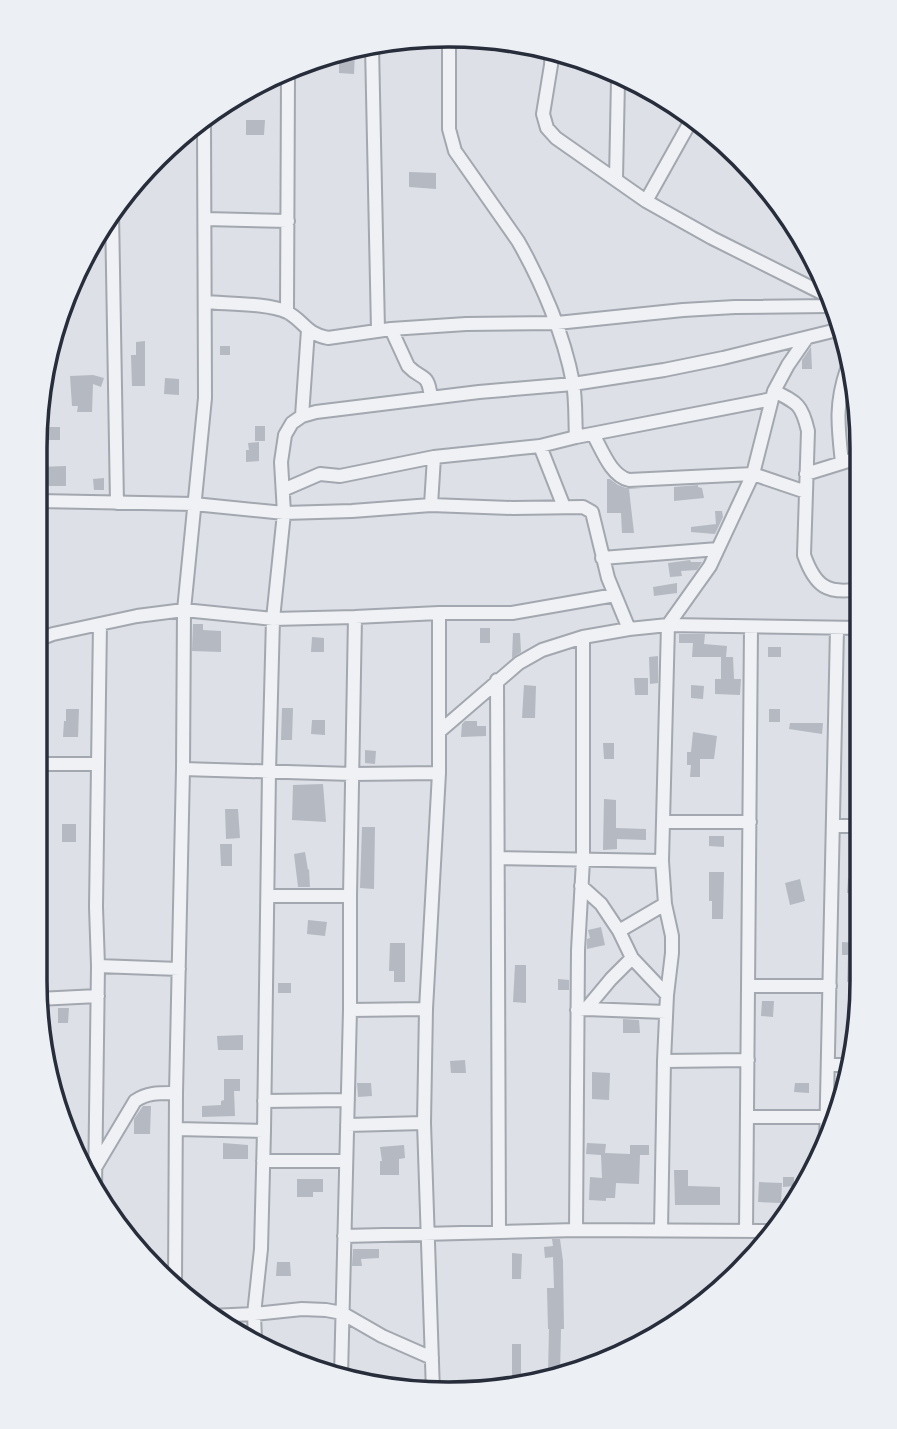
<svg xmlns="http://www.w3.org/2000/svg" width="897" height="1429" font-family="'Asap Condensed',sans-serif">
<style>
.building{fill:#b4b9c2}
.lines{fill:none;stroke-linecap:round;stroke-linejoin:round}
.minor-casing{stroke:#a3a7af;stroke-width:16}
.minor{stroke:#eff1f4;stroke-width:12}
.rim{fill:none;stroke:#272d3b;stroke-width:3.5}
</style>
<rect width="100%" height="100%" fill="#dde0e6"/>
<path class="building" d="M355,52L354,74L339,73V57Z
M246,120H265L264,135H246Z
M409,172L436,173V189L409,187Z
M145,341V386H132L131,355H136V342Z
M220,346H230V355H220Z
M811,347L812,369H802V360Z
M93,375L104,378L101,387L93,384L92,412H77L78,406H72L70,376Z
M165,378L179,379V395L164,394Z
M255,426H265V441H255Z
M43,427H60V440H43Z
M259,442V461L246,462V450H249L248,443Z
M66,466V486H38V467Z
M104,478V490H94L93,479Z
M607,479H610L618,485L626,488H642L629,489L634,533H622L621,513H607Z
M698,485V487L702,488L704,498L674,501V487Z
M715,511H722L723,517L715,534L691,532V527L716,524Z
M690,560L691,562H702L697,570L681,571L682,576L670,577L668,563Z
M677,583V593L654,596L653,587Z
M193,624H203V630L221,631V652L192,651Z
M480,628H490V643H480Z
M513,633H520L521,652L512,658Z
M679,634H705L704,644L727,646L726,657H733L734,679H741L740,695L715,694V679H721V657H692L693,643H679Z
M312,637L324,638V652H311Z
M768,647H781V657H768Z
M658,656V683L650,684L649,657Z
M634,678H648V695H635Z
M524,685L536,686L535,718H522Z
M691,685L704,686L703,699L691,698Z
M282,708H293L292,740H281Z
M66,709H79L78,737H63L64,721H66Z
M769,709H780V722H769Z
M312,720H325V735L311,734Z
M465,721H477V726H486V736L461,737L462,724Z
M790,723H823L822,734L789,729Z
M693,732L717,736L714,759H700V777H690L691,765H687V752H691Z
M603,743H614V759H604Z
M365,750L376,751L375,764L365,763Z
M323,784L326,822L292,820L293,785Z
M604,799L616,800V828L646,829V840L617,839V849L603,850Z
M225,809H238L240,838L226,839Z
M62,824H76V842H62Z
M362,827H375L374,889L360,888Z
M709,836H724V847L709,846Z
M220,844H232V866H221Z
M305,852L308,870L309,869L310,887H298L294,854Z
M709,872H724L723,919H712V901H709Z
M848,878H859V893H847Z
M800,879L805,901L790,905L785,883Z
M308,920L327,922L325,936L307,934Z
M601,927L605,945L587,949V939L590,938L588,930Z
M842,942L859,943V982H847L848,955H842Z
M390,943H405V982H394V971H389Z
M515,965H526V1003L513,1002Z
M558,979L569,980V990H558Z
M278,983H291V993H278Z
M762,1001H774L773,1017L761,1016Z
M58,1008H69L68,1023H58Z
M623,1019L639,1020L640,1033H623Z
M243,1035V1050H218L217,1036Z
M465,1060L466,1073H451L450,1061Z
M592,1072L610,1073L609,1100L592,1099Z
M224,1079H240V1091H234L235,1116L202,1117V1106L221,1105V1101L224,1100Z
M357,1083H371L372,1096L358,1097Z
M795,1083H809V1093L794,1092Z
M143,1106H151L150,1134H134V1119Z
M223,1143L248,1145V1159H223Z
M587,1143L606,1144L605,1153L630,1154V1145H649V1155H640L639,1184L616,1183L615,1198H606V1201L589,1200L590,1177L602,1178L601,1155L586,1154Z
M404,1145L405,1158L399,1159V1175H380V1161H382L380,1147Z
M674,1170H688V1186L720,1187V1205H675Z
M783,1177H794V1186L783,1187Z
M297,1179H323V1192H313V1197H297Z
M759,1182L782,1183L781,1203L758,1202Z
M552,1239H560L563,1261L564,1329H561L560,1374L548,1373L549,1329H548L547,1288H554L553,1257L545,1258L544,1247L553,1246Z
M353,1249H379V1258L361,1259L362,1266H352Z
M512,1253L522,1254L521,1279H512Z
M277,1262H290L291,1276H276Z
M512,1344H521V1384L512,1386Z"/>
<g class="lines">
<g class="minor-casing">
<path id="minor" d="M449,42V129L455,151L518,241C542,283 564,335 573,383C576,400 575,419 576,437
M372,46L378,330
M552,49L551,65L543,114L547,128L556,138L646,201L712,238L828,296
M204,124L205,398L184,610L183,769L352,774L439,773
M616,179L618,80
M646,201L693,117
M112,212L117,503
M205,219L288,221
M205,302C226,304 269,303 287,312C304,321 306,334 328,338L391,329L466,324L557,323L683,310L735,307L830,306
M287,312L288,75
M391,329L408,366C422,381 428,371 431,398
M774,391C798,403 802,405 808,431L804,555C815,586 827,595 860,589
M302,416L308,330
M593,434C602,450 611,476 629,480L753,474L806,492
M540,446L564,507
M842,463C838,426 835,404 847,369
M806,474L861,457
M283,490L320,474L340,476L434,457L540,446L576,437L772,399
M38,501L194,504L284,513L352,511L431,505L513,508L583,507L592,512L608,578L629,629
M431,505L434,457
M602,558L718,549
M37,640L53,634L137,616L184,610L273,619L355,617L439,613H512L615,595
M497,680L499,1231
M440,731L519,663L542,650L583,637L629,629L668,625L860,628
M36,764H98
M663,822H750
M833,826H859
M498,858L662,861
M581,886L601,904L619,931L632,958L667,995
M268,896H350
M619,931L665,904
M98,966L179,969
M748,986H830
M38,999L98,996
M586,1009L611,979L632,958
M350,1010L426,1009
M577,1010L586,1009L666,1012
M664,1061L748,1060
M828,1065H850
M264,1101L348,1100
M747,1117H827
M347,1125L424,1123
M176,1129L264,1131
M826,1146L837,628
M263,1161H346
M84,1168H95L135,1101C148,1092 161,1093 176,1093
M95,1190L98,966L96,907L100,624
M576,1230L578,950L583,860V637
M661,1230L664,1061L667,995L672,953V936L665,904L662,861L668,625L710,566L753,474L774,391L788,365L806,339
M746,1231L751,627
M344,1236L576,1230L777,1231
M175,1286L176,1093L183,769
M210,1316L254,1314L302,1309L326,1310L342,1313L382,1336L432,1358
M255,1340L254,1314L261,1249L264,1131L269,772L273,619L284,513L281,462L285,435L292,423L302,416L316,412L479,392L573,384L664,370L723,358L837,330
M341,1376L350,1010V896L355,617
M433,1392L424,1123L426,1009L439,773V613"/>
</g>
<use href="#minor" class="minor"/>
</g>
<path d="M0 0H897V1429H0ZM448 47H449A401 401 0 0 1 850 448V981A401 401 0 0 1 449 1382H448A401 401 0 0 1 47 981V448A401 401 0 0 1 448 47Z" fill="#eceff4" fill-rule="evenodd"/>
<path class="rim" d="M448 47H449A401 401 0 0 1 850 448V981A401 401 0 0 1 449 1382H448A401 401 0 0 1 47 981V448A401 401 0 0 1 448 47Z"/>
</svg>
